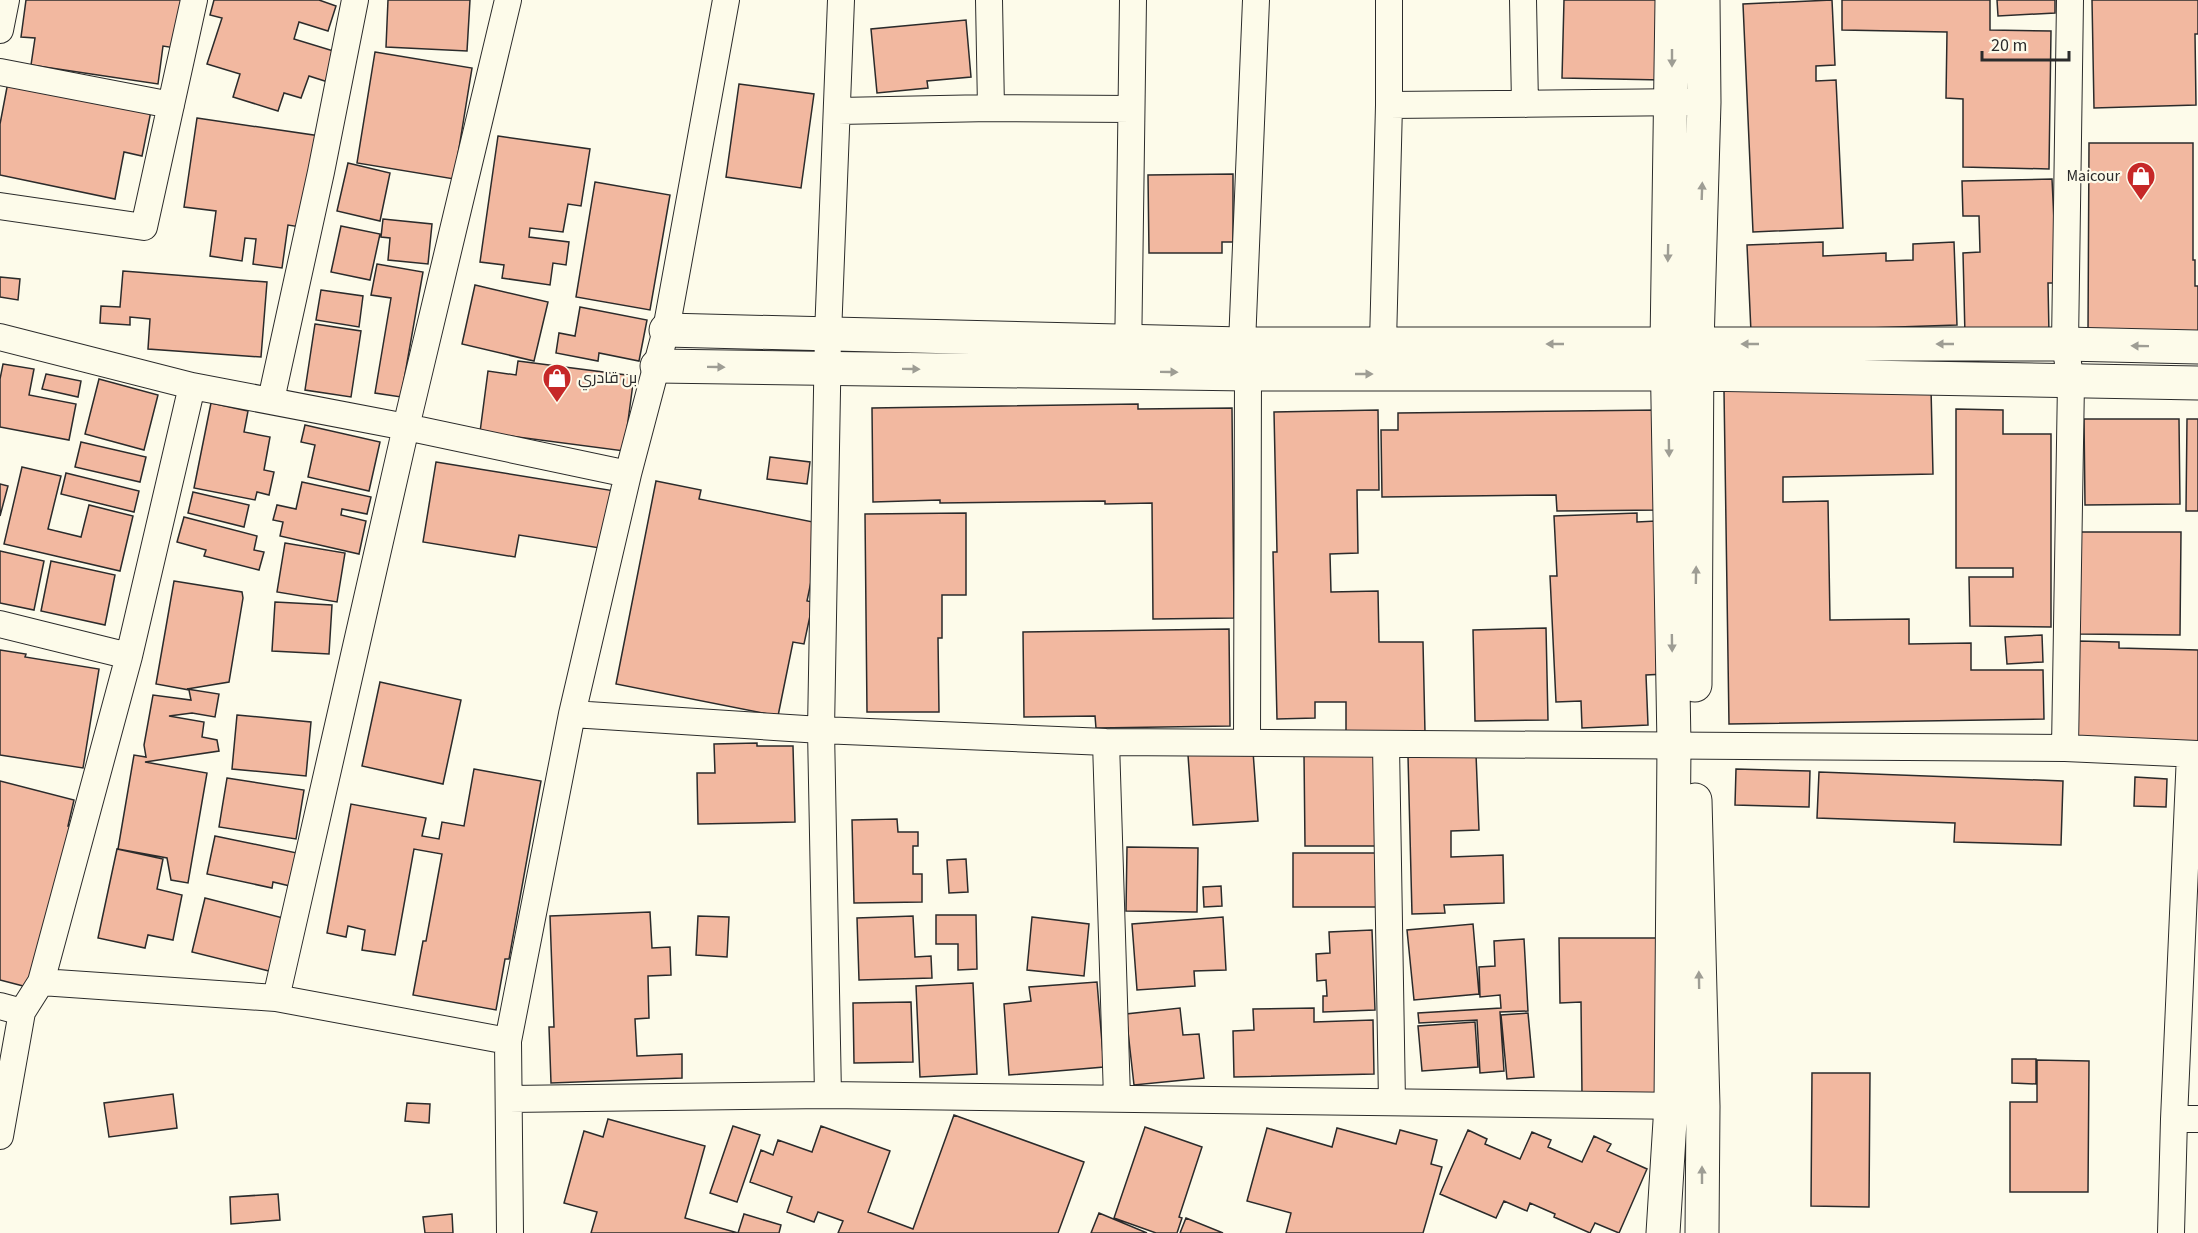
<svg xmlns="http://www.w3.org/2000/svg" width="2198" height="1233" font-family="'Source Sans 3',Cairo,sans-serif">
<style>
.building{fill:#f2b8a0;stroke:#2b2b2b;stroke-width:1.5}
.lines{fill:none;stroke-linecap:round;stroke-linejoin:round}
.street-casing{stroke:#2b2b2b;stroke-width:28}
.secondary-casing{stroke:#2b2b2b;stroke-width:35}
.street{stroke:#fdfbea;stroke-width:26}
.secondary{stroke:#fdfbea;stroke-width:33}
.oneway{fill:#9e9d94}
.labels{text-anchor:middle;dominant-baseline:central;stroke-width:4.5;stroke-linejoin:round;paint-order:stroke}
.poi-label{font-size:16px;fill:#2b2b2b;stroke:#fdfbea;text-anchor:end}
</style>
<rect width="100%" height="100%" fill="#fdfbea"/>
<path class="building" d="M26,0H189L182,49L163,46L158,84L31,65L35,38L21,37Z
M214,0H319L336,6L328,31L299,22L294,39L340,53L331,83L309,76L301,98L284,93L278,111L233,97L240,74L207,64L222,18L210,15Z
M388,0H470L467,51L386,47Z
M1564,0H1664L1663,80L1562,78Z
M1832,0L1835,65L1816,66V81L1836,80L1843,228L1753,232L1743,4Z
M1842,0H1990V30L2051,31L2049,169L1963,167V99L1946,98L1947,32L1842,30Z
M1997,0H2055V13L1998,16Z
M2092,0H2198V34H2195L2196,105L2094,108Z
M966,20L971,77L927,81L928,88L877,93L871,29Z
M375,52L472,68L454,179L357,163Z
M8,82L151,111L142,156L124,152L115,199L0,175V124Z
M739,84L814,94L801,188L726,177Z
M197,118L320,136L307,228L288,225L282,268L253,264L256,239L245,238L242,261L210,256L216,211L184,207Z
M498,136L590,149L581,206L568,204L563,232L530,228L529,237L569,242L566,265L553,263L550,285L502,278L504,265L480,262Z
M2089,143H2193V260H2195V286H2198V333H2088Z
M348,163L390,173L380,221L337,211Z
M1233,174V242H1222V253H1149L1148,175Z
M2052,179L2057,283H2048L2049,335L1965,336L1963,253L1980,252L1979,216H1963L1962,181Z
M595,182L670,195L650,310L576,297Z
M383,219L432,224L428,264L388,260L390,238L381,237Z
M341,226L380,234L370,280L331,272Z
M1823,242V256L1886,253V261L1913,260V244L1954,242L1957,325L1751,332L1747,245Z
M377,264L423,272L401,397L375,393L391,298L371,295Z
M123,271L267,282L261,357L148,349L150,319L130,317V325L100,323L101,306L120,307Z
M0,277L20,279L18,300L0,297Z
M475,285L548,302L534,361L462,344Z
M321,290L363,296L359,327L316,320Z
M580,307L647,320L639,361L599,353L598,361L556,353L559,333L575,336Z
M315,324L361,331L351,397L305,390Z
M518,361L634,376L624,451L480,432L488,371L516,375Z
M3,364L34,369L29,395L76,404L69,440L0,427V379Z
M46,374L81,381L78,397L42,389Z
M99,379L158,395L144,450L85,434Z
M1931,388L1933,474L1783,477V502L1828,501L1830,620L1909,619V644L1971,643V670H2043L2044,719L1729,724L1724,391Z
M211,403L248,411L244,432L270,437L264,470L274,472L269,495L257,492L255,500L194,488Z
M1138,404V409L1232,408L1234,618L1153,619L1152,503L1105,504V501L940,503V500L873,502L872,408Z
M1956,409L2003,410V434H2051V627L1970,626L1969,577H2013V568H1956Z
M1378,410L1379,490H1357L1358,553L1330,554L1331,592L1378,591L1379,642H1423L1425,733L1346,734V702H1315V718L1277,719L1273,552H1277L1274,412Z
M1660,410L1662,510L1557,511L1556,495L1382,497L1381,430H1398V413Z
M2084,419H2179L2180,504L2085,505Z
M2187,419H2198V511H2186Z
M305,425L380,442L369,491L308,477L315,445L301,442Z
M81,442L146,457L140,482L75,467Z
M770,457L810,462L807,484L767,479Z
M436,462L615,491L606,549L519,535L515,557L423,542Z
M22,467L61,476L48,529L81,537L89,505L133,516L120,571L4,544Z
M66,473L139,491L134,512L61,494Z
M656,481L701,490L699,499L823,524L807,601L813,602L804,644L793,642L778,716L616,684Z
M302,482L371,497L367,514L342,509L341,515L366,521L359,554L280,536L283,522L273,520L277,505L296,509Z
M0,484L8,486L0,516Z
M193,492L249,505L244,527L188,513Z
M966,513V595H942V638H938L939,712H867L865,514Z
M1637,513V522L1656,521L1666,674L1646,675L1648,725L1582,728L1581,701L1556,702L1550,576H1557L1554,516Z
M184,517L257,536L254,550L264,552L259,570L204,556L206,550L177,542Z
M2079,532H2181L2180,635L2079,634Z
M285,543L345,553L337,602L277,592Z
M0,551L44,561L34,610L0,603Z
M51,561L115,575L105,625L41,611Z
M174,581L242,592L243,598L229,682L187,689L219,694L215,717L192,713L169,716L204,722L202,737L217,740L219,751L145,762L207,773L188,883L171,880L167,858L118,849L134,755L146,757L144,745L153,695L191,700L189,690L156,684Z
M275,602L332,605L329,654L272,651Z
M1546,628L1548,720L1475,721L1473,630Z
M1229,629L1230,726L1096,728L1095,716L1024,717L1023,632Z
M2042,635L2043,662L2007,664L2005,637Z
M2078,641L2119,642V648L2198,650V743L2076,741Z
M0,650L26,654L25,657L99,669L83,768L0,755Z
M380,682L461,700L443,784L362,766Z
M237,715L311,722L306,776L232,769Z
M757,743V746H793L795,822L698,824L697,773H715L714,744Z
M1253,751L1258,821L1193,825L1188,755Z
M1304,754H1378L1379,846H1305Z
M1476,754L1479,830L1451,831V857L1503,855L1504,903L1444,905L1445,913L1412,914L1408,756Z
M474,769L541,781L509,959H505L496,1010L413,995L423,941H426L442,854L414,849L395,955L362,950L365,930L348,926L346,937L327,933L351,804L426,818L422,836L439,839L442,822L464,826Z
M1736,769L1810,771L1809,807L1735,805Z
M1819,772L2063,781L2061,845L1954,842L1955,823L1817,818Z
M2135,777L2167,779L2166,807L2134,806Z
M227,778L304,790L296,839L219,827Z
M0,781L74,800L68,826H71L31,988L0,980Z
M897,819L898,832H918V846H913V874H922V902L854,903L852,820Z
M215,836L297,853L290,886L273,882L272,888L207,874Z
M1127,847L1198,848L1197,912L1126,911Z
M117,849L163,859L157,889L182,895L173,940L148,935L145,948L98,938Z
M1293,853H1379L1380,907H1293Z
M966,859L968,892L949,893L947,860Z
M1221,886L1222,906L1204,907L1203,887Z
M205,898L283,918L269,971L192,952Z
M650,912L652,948L670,947L671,975L648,976L649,1018L635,1019L637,1056L682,1054V1078L551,1083L549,1027H554L550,916Z
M936,915H976L977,969L958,970V944H936Z
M698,916L729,917L727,957L696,955Z
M913,916L915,957L931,956L932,978L859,980L857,918Z
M1032,917L1089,924L1084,976L1027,970Z
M1223,917L1226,970L1194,971L1195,986L1137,990L1132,924Z
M1473,924L1479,994L1414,1000L1407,930Z
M1372,930L1375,1010L1323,1012V996H1327L1326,980L1317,981L1316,954L1330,953L1329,932Z
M1559,938H1664L1666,1094L1582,1095L1581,1002L1560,1003Z
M1524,939L1528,1011L1500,1012L1504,1071L1480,1073L1477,1020L1419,1023L1418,1013L1501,1008L1500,995L1480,997L1479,967L1495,966L1494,941Z
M1097,982L1104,1067L1009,1075L1004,1004L1031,1001L1029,987Z
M973,983L977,1074L920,1077L916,986Z
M911,1002L913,1062L854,1063L853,1003Z
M1180,1008L1183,1035L1199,1034L1204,1078L1134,1085L1126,1014Z
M1314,1008V1022L1373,1020L1374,1074L1234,1077L1233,1031L1254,1030L1253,1009Z
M1528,1013L1534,1077L1507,1079L1501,1015Z
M1475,1022L1478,1067L1422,1071L1418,1026Z
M2012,1059H2036V1084L2012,1083Z
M2037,1060L2089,1061L2088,1192H2010V1102H2037Z
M1812,1073H1870L1869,1207L1811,1206Z
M173,1094L177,1128L109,1137L104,1103Z
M407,1103L430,1104L429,1123L405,1121Z
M954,1115L1084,1162L1058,1233H838L843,1221L818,1212L814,1222L787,1212L792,1197L750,1182L761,1150L773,1155L778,1140L812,1152L821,1126L890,1151L868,1212L913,1229Z
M608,1119L705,1146L685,1218L738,1233L744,1214L781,1225L779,1233H591L597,1212L564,1203L584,1131L603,1137Z
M733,1126L760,1135L737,1202L710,1193Z
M1145,1127L1202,1147L1179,1217L1182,1218L1177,1233H1156L1114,1218Z
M1267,1128L1332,1147L1337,1128L1396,1144L1400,1130L1437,1140L1431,1164L1442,1167L1423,1233H1286L1291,1213L1247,1201Z
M1468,1130L1487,1139L1485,1144L1520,1159L1532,1132L1551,1140L1548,1147L1582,1162L1594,1136L1611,1144L1607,1151L1647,1169L1619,1233L1595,1223L1590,1233L1554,1217L1555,1214L1530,1203L1527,1211L1504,1201L1496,1218L1440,1194Z
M278,1194L280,1220L231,1224L230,1197Z
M1099,1213L1147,1233H1091Z
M452,1214L453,1233H425L423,1217Z
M1186,1218L1223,1233H1180Z"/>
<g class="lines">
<g class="street-casing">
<path id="street" d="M989,0L991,108
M1523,0L1525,104
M0,30L6,0
M0,72L171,105
M1389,105V0
M838,111L991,108L1131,109
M0,206L144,227L194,0
M0,337L192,386
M1383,343L1389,105L1689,102
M1128,360L1133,0
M271,400L321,172L355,0
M0,624L129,656
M572,714L821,730L1106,742L2065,748L2198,754
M1106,742L1117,1098
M1247,742L1248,374L1242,344L1256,0
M1386,745L1392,1102
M2065,748L2071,382L2065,344L2070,0
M41,982L276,998L508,1041
M276,998L406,427L508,0
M0,1006L22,1012
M828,1095L821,730L828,335L841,0
M509,1099L828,1095L1687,1106
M2174,1119H2198
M0,1136L22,1012L41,982L129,656L192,386L406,427L628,474
M510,1233L508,1041L572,714L628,474L666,330L726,0
M2171,1233L2174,1119L2190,754"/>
</g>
<g class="secondary-casing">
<path id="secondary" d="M666,330L1242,344H2065L2198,347
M657,366L1248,374H1698L2198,383
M1695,685L1697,345L1704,102L1703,0
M1695,800L1703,1106L1702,1233
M1663,1233L1671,1105L1674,745L1667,345L1672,0"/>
</g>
<use href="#street" class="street"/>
<use href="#secondary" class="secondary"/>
</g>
<defs><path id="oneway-solid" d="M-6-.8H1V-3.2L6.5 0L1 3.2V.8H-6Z" transform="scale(1.5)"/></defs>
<g class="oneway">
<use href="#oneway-solid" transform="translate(1672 58) rotate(90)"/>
<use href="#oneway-solid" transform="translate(1702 191) rotate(-88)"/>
<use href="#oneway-solid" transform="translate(1668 253) rotate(91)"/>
<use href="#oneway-solid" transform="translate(1555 344) rotate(-180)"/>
<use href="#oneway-solid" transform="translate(1750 344) rotate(180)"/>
<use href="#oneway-solid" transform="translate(1945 344) rotate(180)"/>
<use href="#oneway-solid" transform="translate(2140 346) rotate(-179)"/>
<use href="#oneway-solid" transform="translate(716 367) rotate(1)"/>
<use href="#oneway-solid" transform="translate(911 369) rotate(1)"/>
<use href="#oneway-solid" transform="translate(1169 372) rotate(1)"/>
<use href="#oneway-solid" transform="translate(1364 374)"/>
<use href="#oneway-solid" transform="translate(1669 448) rotate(89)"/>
<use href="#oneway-solid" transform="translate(1696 575) rotate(-89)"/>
<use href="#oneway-solid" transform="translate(1672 643) rotate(89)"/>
<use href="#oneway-solid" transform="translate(1699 980) rotate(-91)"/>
<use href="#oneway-solid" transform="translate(1702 1175) rotate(-90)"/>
</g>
<defs>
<g id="shop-pin" transform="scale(1.5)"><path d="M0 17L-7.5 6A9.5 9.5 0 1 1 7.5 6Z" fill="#c62828" stroke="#fdfbea"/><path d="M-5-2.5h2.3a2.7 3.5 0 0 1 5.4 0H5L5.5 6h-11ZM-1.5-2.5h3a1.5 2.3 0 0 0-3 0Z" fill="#fff"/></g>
</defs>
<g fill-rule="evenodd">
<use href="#shop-pin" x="2141" y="176"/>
<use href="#shop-pin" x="557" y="378"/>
</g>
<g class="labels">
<g class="poi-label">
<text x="2120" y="176">Maicour</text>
<text x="578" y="378" text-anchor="start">بن قادري</text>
</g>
</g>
<path d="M1982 51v9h87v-9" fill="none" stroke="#2b2b2b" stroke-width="3"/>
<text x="1991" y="51" font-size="18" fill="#2b2b2b" stroke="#fdfbea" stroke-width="4.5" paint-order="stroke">20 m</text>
</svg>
